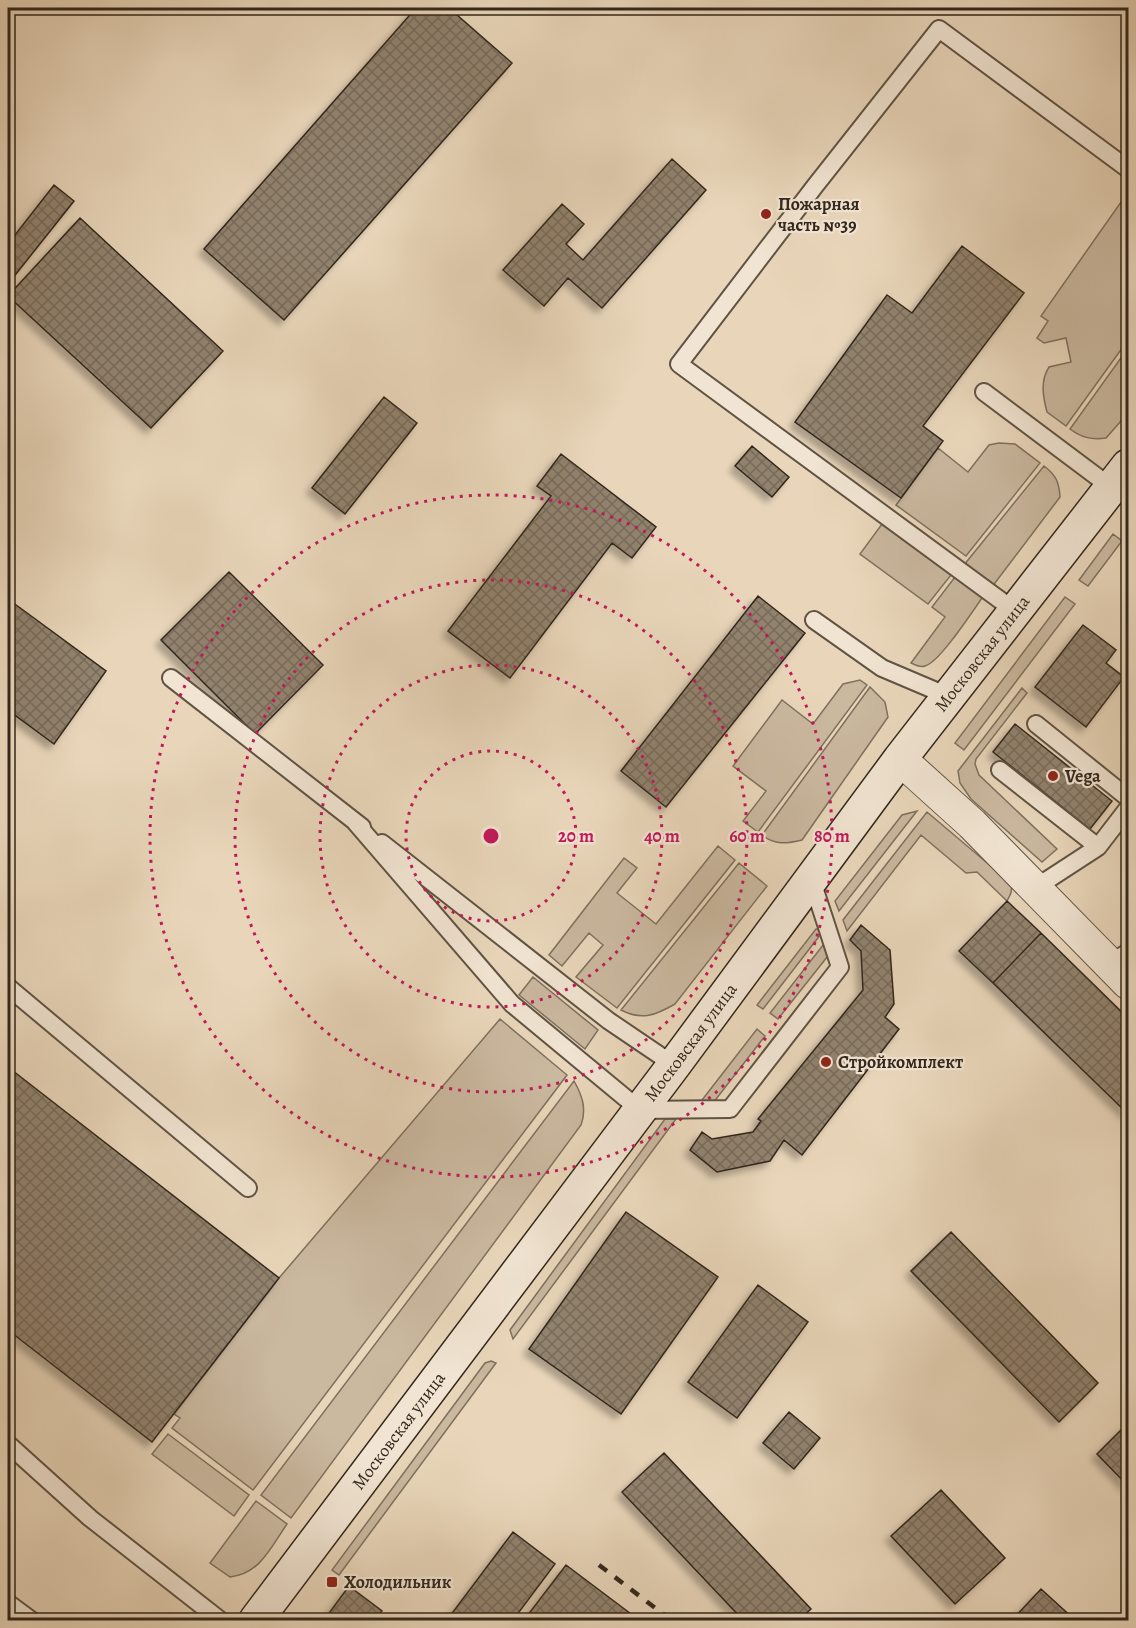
<svg xmlns="http://www.w3.org/2000/svg" width="1136" height="1628" font-family="Alegreya,serif">
<style>
.grass{fill:#cab89f;stroke:#7e705e;stroke-width:1.5}
.building{fill:url(#building-cross-hatch);stroke:#32271c;stroke-width:1.5;filter:url(#shadow)}
.lines{fill:none;stroke-linecap:round;stroke-linejoin:round}
.lane-casing{stroke:#605344;stroke-width:20}
.street-casing{stroke:#605344;stroke-width:34}
.secondary-casing{stroke:#32271c;stroke-width:36}
.lane{stroke:#f1e4d2;stroke-width:16}
.street{stroke:#f1e4d2;stroke-width:32}
.secondary{stroke:#f1e4d2;stroke-width:33}
.rail{stroke:#32271c;stroke-width:4.5;stroke-dasharray:10 10;stroke-linecap:butt}
.ring{fill:none;stroke:#c2185b;stroke-width:3;stroke-dasharray:3 6}
.poi-dot{fill:#8f2418;stroke:#f1e4d2;stroke-width:2}
.labels{text-anchor:middle;dominant-baseline:central;stroke-width:4.5;stroke-linejoin:round;paint-order:stroke}
.poi-label{font-size:18px;font-weight:bold;fill:#32271c;stroke:#f1e4d2;text-anchor:start}
.street-label{font-size:18px;fill:#32271c;stroke:#f1e4d2}
.centre{fill:#c2185b;stroke:#f1e4d2;stroke-width:3}
.ring-label{font-size:18px;text-anchor:middle;font-weight:bold;fill:#c2185b;stroke:#f1e4d2;stroke-width:4.5;stroke-linejoin:round;paint-order:stroke}
</style>
<defs>
<pattern id="building-cross-hatch" width="8" height="8" patternUnits="userSpaceOnUse" patternTransform="scale(1.5)"><rect width="8" height="8" fill="#91826e"/><path d="M0 0l8 8M0 8l8-8" fill="none" stroke="#776a5a"/></pattern>
<filter id="shadow"><feDropShadow dx="-5.5" dy="5.5" stdDeviation="3" flood-color="#0004"/></filter>
</defs>
<rect width="100%" height="100%" fill="#e9d6ba"/>
<filter id="stains"><feTurbulence type="fractalNoise" baseFrequency=".00333" numOctaves="4"/><feColorMatrix values="0 0 0 0 .2 0 0 0 0 .09 0 0 0 0 .02 0 0 0 .5 -.17"/></filter>
<radialGradient id="worn" r=".72"><stop offset=".6" stop-color="#630" stop-opacity="0"/><stop offset="1" stop-color="#630" stop-opacity=".3"/></radialGradient>
<path class="grass" d="M1128,192V340L1066,426L1047,412C1043,397 1040,381 1049,367L1071,362L1066,338L1044,343L1037,338L1048,321L1041,316Z
M1128,348V413L1106,438C1092,440 1082,438 1070,429Z
M999,443L1015,444L1040,463L966,556L896,505L938,448L968,472L989,445Z
M1044,466C1056,475 1059,482 1060,497L992,587L964,565Z
M882,524L951,575L928,604L860,554Z
M1113,534L1122,541L1088,586L1079,580Z
M955,577L982,598C972,612 939,663 925,666C919,668 916,665 911,663L945,617L932,607Z
M1065,597L1075,604L964,750L955,743Z
M860,680L867,685L758,832L743,821L766,791L733,766L782,700L813,724L843,684Z
M870,687L885,702L888,717L802,840C786,844 775,845 762,835Z
M1022,688L1027,693L976,759L975,764L979,775L1057,849L1042,862L971,799L960,783L958,771Z
M917,811L839,911L835,901L902,815Z
M927,812L1012,884L1011,893L1007,901L977,872L966,873L921,835L847,931L843,920Z
M718,846L735,860L617,1008L576,977L603,945L589,933L562,966L549,955L624,858L637,868L617,893L656,924Z
M739,863L767,886L675,1004C656,1015 642,1021 621,1010Z
M816,929L824,930L763,1009L757,1005Z
M827,940L831,952L778,1019L770,1013Z
M533,977L598,1030L585,1049L519,995Z
M500,1019L567,1075L253,1490L172,1428L180,1418L174,1414L279,1278Z
M757,1029L765,1036L713,1103L699,1104Z
M574,1081C582,1095 587,1109 581,1125L291,1518L261,1495Z
M665,1119H676L513,1339L510,1330Z
M491,1361L496,1363L339,1575L332,1570L485,1363Z
M168,1434L249,1495L234,1516L152,1454Z
M256,1501L287,1524C271,1547 260,1574 230,1577L210,1563Z"/>
<path class="building" d="M416,8H449L512,63L284,320L204,249Z
M672,159L706,190L602,308L568,278L544,306L503,270L562,204L584,224L566,244L583,260Z
M54,185L74,201L8,284V244Z
M80,218L223,351L151,428L8,296Z
M962,246L1024,293L923,426L943,441L901,498L795,422L887,295L912,313Z
M384,397L417,423L345,514L312,488Z
M752,446L789,477L772,497L735,466Z
M561,454L656,527L632,558L612,543L510,678L448,631L551,496L537,486Z
M229,572L323,665L255,734L161,640Z
M758,596L805,633L666,807L621,771Z
M8,599L106,671L54,744L8,710Z
M1083,625L1116,650L1106,663L1124,677L1086,727L1035,687Z
M1015,724L1112,801L1090,829L993,752Z
M1007,901L1041,933L993,983L959,951Z
M861,925L890,950L894,1004L885,1017L899,1029L802,1155L784,1140L770,1161L717,1172L690,1150L702,1132L712,1139L753,1132L761,1121L758,1119L863,990L861,951L850,940Z
M1041,933L1128,1018V1114L993,983Z
M8,1067L279,1278L152,1442L8,1330Z
M626,1212L718,1277L621,1414L529,1349Z
M951,1232L1098,1383L1059,1422L911,1271Z
M758,1285L808,1322L737,1418L688,1382Z
M789,1412L820,1438L794,1469L763,1443Z
M1128,1423V1486L1097,1454Z
M664,1453L811,1609L799,1620H743L622,1492Z
M941,1490L1005,1558L955,1604L891,1536Z
M513,1532L555,1564L513,1620H447Z
M566,1565L639,1620H524Z
M349,1586L382,1611L375,1620H324Z
M1041,1589L1075,1620H1012Z"/>
<g class="lines">
<g class="lane-casing">
<path id="lane" d="M984,392L1112,488
M1015,611L679,364L815,186L939,29L1128,169
M814,620L882,668L948,696
M171,678L362,827
M1036,724L1128,798
M1000,770L1098,847L1128,808
M355,822L512,1004L640,1110L730,1109L840,967L811,878
M382,843L609,1021L674,1065
M1035,888L1098,847
M1110,964L1128,952
M8,987L248,1188
M8,1444L90,1518L220,1620
M8,1603L31,1620"/>
</g>
<g class="street-casing">
<path id="street" d="M900,759L972,824L1128,983"/>
</g>
<g class="secondary-casing">
<g id="secondary">
<path id="s1" d="M256,1620L674,1065L900,759L1128,466"/>
</g>
</g>
<use href="#lane" class="lane"/>
<use href="#street" class="street"/>
<use href="#secondary" class="secondary"/>
<path class="rail" d="M599,1565L671,1620"/>
</g>
<g class="ring">
<circle cx="491" cy="836" r="85"/>
<circle cx="491" cy="836" r="171"/>
<circle cx="491" cy="836" r="256"/>
<circle cx="491" cy="836" r="341"/>
</g>
<g class="poi-dot">
<circle cx="766" cy="214" r="6"/>
<circle cx="1053" cy="776" r="6"/>
<circle cx="826" cy="1062" r="6"/>
<rect x="326" y="1576" width="12" height="12" rx="3"/>
</g>
<g class="labels">
<g class="poi-label">
<text x="778" y="204">Пожарная<tspan x="778" dy="21">часть №39</tspan></text>
<text x="1065" y="776">Vega</text>
<text x="838" y="1062">Стройкомплект</text>
<text x="344" y="1582">Холодильник</text>
</g>
<g class="street-label">
<text stroke="none"><textPath href="#s1" startOffset="1209">Московская улица</textPath></text>
<text stroke="none"><textPath href="#s1" startOffset="723">Московская улица</textPath></text>
<text stroke="none"><textPath href="#s1" startOffset="237">Московская улица</textPath></text>
</g>
</g>
<circle cx="491" cy="836" r="9" class="centre"/>
<g class="ring-label">
<text x="576" y="842">20 m</text>
<text x="662" y="842">40 m</text>
<text x="747" y="842">60 m</text>
<text x="832" y="842">80 m</text>
</g>
<rect width="1136" height="1628" fill="none" stroke="#e9d6ba" stroke-width="30"/>
<rect x="9" y="9" width="1118" height="1610" fill="none" stroke="#32271c" stroke-width="3"/>
<rect x="15" y="15" width="1106" height="1598" fill="none" stroke="#32271c" stroke-width="1.5"/>
<rect width="100%" height="100%" filter="url(#stains)"/>
<rect width="100%" height="100%" fill="url(#worn)"/>
</svg>
